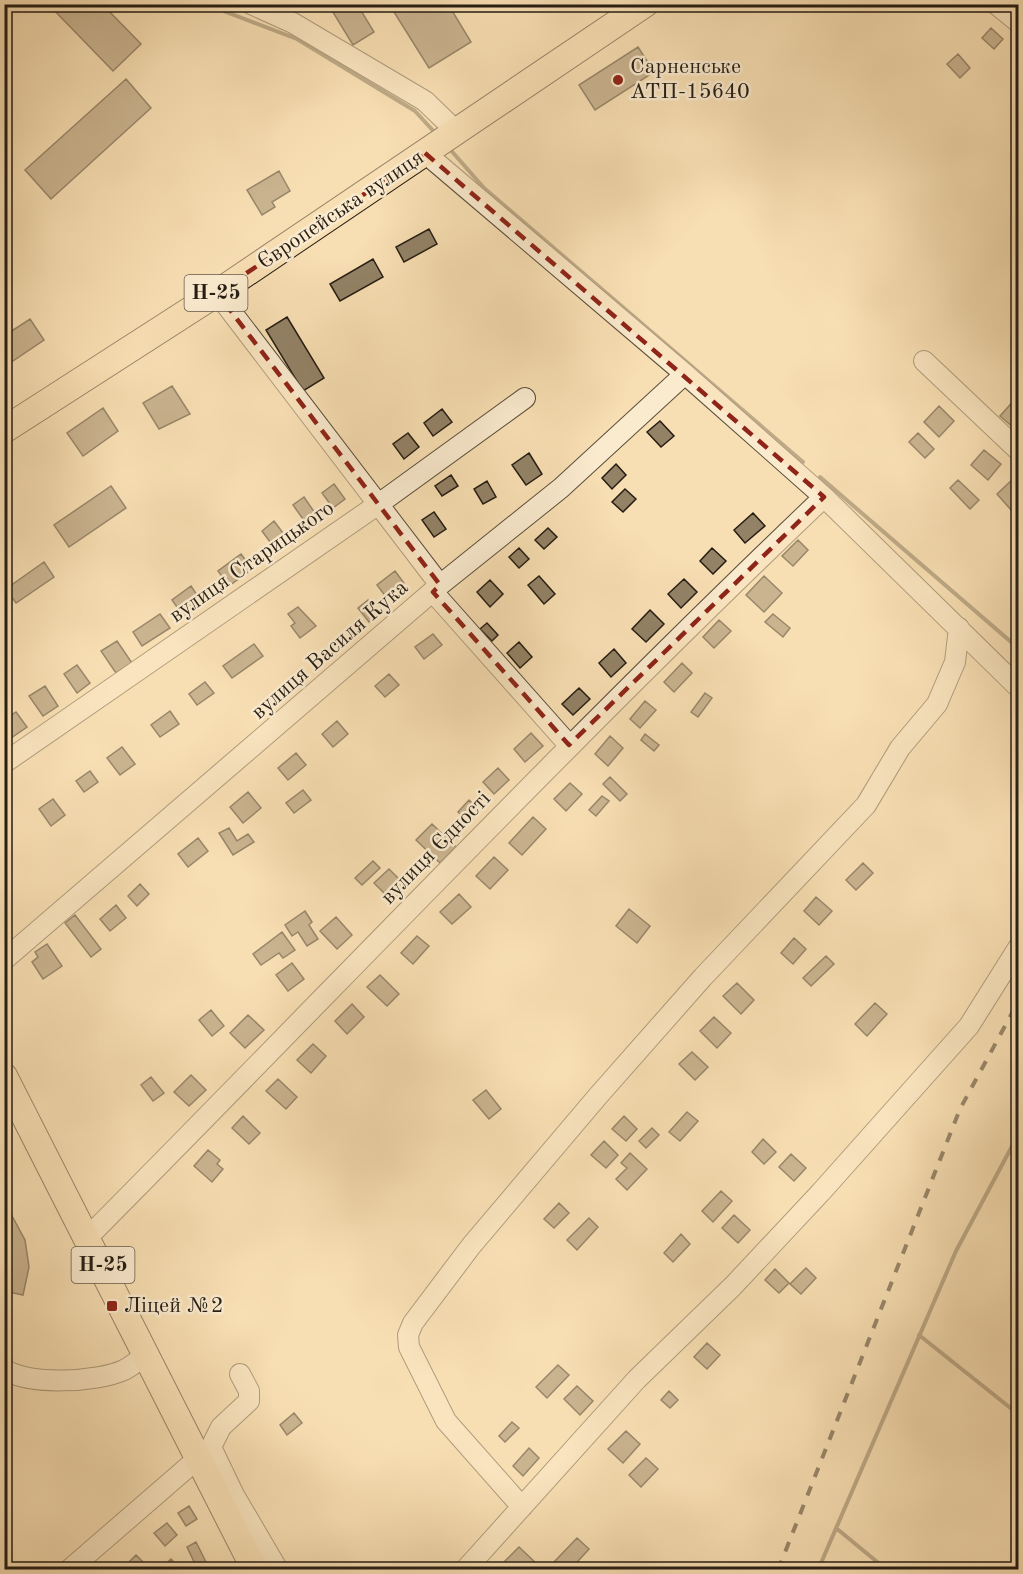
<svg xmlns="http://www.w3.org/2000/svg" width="1023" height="1574" font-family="'Old Standard TT',serif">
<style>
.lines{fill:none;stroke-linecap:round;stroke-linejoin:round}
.stream{stroke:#786a53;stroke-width:4}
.building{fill:#938266;stroke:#251d13;stroke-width:1.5}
.minor-casing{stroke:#5a4e3b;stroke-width:22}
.major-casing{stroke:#251d13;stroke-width:28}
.minor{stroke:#faeace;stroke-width:20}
.major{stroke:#f8dfb3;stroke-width:26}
.rail{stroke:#251d13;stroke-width:4;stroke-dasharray:10 10;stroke-linecap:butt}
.marked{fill:none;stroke:#8f2418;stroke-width:4.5;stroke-dasharray:12 8;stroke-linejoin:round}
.poi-dot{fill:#8f2418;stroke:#faeace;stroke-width:2}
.labels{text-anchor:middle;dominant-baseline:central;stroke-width:5;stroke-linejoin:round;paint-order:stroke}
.shield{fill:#faeace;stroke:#655a4b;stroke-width:1.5}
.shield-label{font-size:21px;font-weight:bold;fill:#251d13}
.poi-label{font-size:22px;fill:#251d13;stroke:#faeace;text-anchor:start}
.street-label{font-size:22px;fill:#251d13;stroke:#faeace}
</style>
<rect width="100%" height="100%" fill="#f8dfb3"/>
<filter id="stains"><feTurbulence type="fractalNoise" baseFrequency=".00333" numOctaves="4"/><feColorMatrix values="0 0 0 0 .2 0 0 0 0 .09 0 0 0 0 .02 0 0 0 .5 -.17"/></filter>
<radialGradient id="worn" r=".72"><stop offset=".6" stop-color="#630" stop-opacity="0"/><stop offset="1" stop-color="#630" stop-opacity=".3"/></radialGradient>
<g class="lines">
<path class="stream" d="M205,4L297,39L415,111L437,135
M448,147L484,188L803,462
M820,477L1018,648
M1010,1151L1018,1158
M919,1335L1018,1414
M836,1528L887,1570
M818,1570L956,1251L1018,1135"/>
</g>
<path class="building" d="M48,4H102L141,44L113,71Z
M328,4H357L374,32L353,45Z
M389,4H448L471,42L429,68Z
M991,28L1003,39L994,49L982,38Z
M638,47L654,72L595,110L579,85Z
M958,54L970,68L960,78L947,64Z
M126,79L151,108L51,199L25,170Z
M279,171L290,191L272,202L275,207L262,215L247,190Z
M429,229L437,244L404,262L396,247Z
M373,259L383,277L340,301L330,284Z
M287,317L324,378L303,391L266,330Z
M30,319L44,340L7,365L4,336Z
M172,386L190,414L159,429L143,403Z
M1017,397L1018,425L1015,429L1000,416Z
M939,406L954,421L939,437L924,422Z
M103,408L118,431L83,456L67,433Z
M442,409L452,422L433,436L424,423Z
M660,421L674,436L661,447L647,432Z
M408,433L419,447L404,459L393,444Z
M918,433L934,449L925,458L909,442Z
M984,450L1001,464L988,480L971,465Z
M529,453L542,474L526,485L512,465Z
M616,464L626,475L612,489L602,478Z
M451,475L458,486L442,496L435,486Z
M1013,479L1018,484V505L1012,511L997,494Z
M958,480L979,500L970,509L950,488Z
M487,481L496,497L483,504L474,489Z
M334,484L345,499L333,508L322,493Z
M111,486L126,508L69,547L54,525Z
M625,489L636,499L623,512L612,502Z
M304,497L319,519L308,526L293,505Z
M434,512L446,529L434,537L422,520Z
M753,513L765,526L745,543L734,530Z
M274,521L289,541L276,550L262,531Z
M548,528L557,537L544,549L535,540Z
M798,540L808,550L793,566L782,556Z
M519,548L529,559L519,568L509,557Z
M712,548L726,561L713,574L700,561Z
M241,554L252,569L229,586L218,571Z
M44,562L54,577L16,603L6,589Z
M395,571L404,583L386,597L377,585Z
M539,576L555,594L544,604L528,585Z
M764,576L782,593L764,612L746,595Z
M684,579L697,592L681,608L668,594Z
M490,580L503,594L490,607L477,592Z
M191,586L203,604L184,617L172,600Z
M368,600L379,613L369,622L358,608Z
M298,607L316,626L300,638L291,626L295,623L288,614Z
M650,610L664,624L646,642L632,629Z
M160,614L170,628L142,646L133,632Z
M773,614L790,628L783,637L765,622Z
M719,620L731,631L714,648L703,637Z
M487,623L498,635L492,641L480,629Z
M433,634L442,645L424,659L415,647Z
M117,641L132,663L116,673L101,651Z
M519,642L532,657L520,668L507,653Z
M254,644L263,656L232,678L223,666Z
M614,649L626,663L611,677L599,663Z
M682,663L692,673L674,692L664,682Z
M77,665L90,683L77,693L64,674Z
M389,674L399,685L385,697L375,686Z
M205,682L214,693L197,705L189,694Z
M45,686L58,706L43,716L29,696Z
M579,688L590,699L573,715L562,704Z
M705,693L712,698L698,717L691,712Z
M645,701L656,710L640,728L630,719Z
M170,711L179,724L160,737L151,725Z
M16,712L27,727L11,738L4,728V720Z
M337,721L348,734L333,747L322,734Z
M531,733L543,746L525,762L514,749Z
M645,734L659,745L654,751L641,740Z
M610,736L623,748L608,766L595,754Z
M122,747L135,764L120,775L107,758Z
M296,753L306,765L288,780L278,768Z
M498,768L509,780L494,794L483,782Z
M90,771L98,782L84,792L76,781Z
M610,777L627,794L620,801L603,784Z
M570,783L582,794L566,811L554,799Z
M303,790L311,800L294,813L286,803Z
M248,792L261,808L243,823L230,807Z
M602,796L609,801L596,816L589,810Z
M53,799L65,815L51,826L39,809Z
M469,800L480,810L469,822L458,812Z
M533,817L546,829L522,855L509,843Z
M432,824L456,847L440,863L416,840Z
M229,828L237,841L248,834L254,842L233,855L219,833Z
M198,838L208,851L188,867L178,854Z
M494,857L508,870L490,889L476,876Z
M373,861L380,868L362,885L355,878Z
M863,863L873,873L856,890L846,880Z
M389,869L407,887L393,902L374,883Z
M140,884L149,894L137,906L128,896Z
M459,894L471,907L452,924L440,912Z
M816,897L832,911L819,925L804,911Z
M116,905L126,918L110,931L100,919Z
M629,909L650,926L637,943L616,926Z
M305,911L312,922L309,925L318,939L307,946L298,932L292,936L285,925Z
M75,915L101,949L91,957L65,923Z
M336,917L352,935L337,949L320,931Z
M282,932L295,950L283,958L279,953L261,965L253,954Z
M417,936L429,946L413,964L401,953Z
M794,938L806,949L793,964L781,953Z
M47,944L62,966L43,979L32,962L38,957L35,952Z
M826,956L834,964L811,986L803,978Z
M292,963L304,979L288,991L276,975Z
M380,975L399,994L387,1006L367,987Z
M737,983L754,1000L741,1014L723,996Z
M875,1003L887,1014L867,1036L855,1024Z
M352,1004L364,1017L347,1034L335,1021Z
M211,1010L224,1026L212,1036L199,1020Z
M248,1015L264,1030L245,1048L230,1033Z
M714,1017L731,1033L717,1048L700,1031Z
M313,1044L326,1056L311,1073L297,1060Z
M692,1052L708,1067L695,1080L679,1064Z
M191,1075L206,1090L189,1106L174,1092Z
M151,1077L164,1093L153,1101L141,1085Z
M278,1079L297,1097L286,1109L266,1091Z
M486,1090L501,1109L489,1119L473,1100Z
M687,1112L698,1121L680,1141L669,1132Z
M243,1116L260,1133L249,1144L232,1128Z
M624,1116L637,1129L626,1141L612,1129Z
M652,1128L659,1135L646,1148L639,1141Z
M763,1139L776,1152L764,1164L752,1152Z
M604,1141L618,1155L606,1168L591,1155Z
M208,1150L220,1160L217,1164L223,1169L212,1182L194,1166Z
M630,1153L647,1169L627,1190L616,1179L627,1168L621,1163Z
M791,1154L806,1168L794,1181L779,1167Z
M721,1191L732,1201L713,1222L702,1211Z
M4,1201L25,1240L29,1267L23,1295L4,1291L7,1259Z
M559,1203L569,1213L554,1228L544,1219Z
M734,1215L750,1230L738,1243L722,1228Z
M589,1218L598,1227L577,1250L567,1240Z
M681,1234L690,1244L673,1262L664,1253Z
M806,1268L816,1278L801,1294L790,1284Z
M775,1269L789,1283L779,1293L765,1280Z
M707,1343L720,1355L707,1369L694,1357Z
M558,1365L569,1375L547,1398L536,1387Z
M577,1386L593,1401L580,1415L564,1399Z
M669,1391L678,1400L670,1408L661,1400Z
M294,1413L302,1423L287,1435L280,1425Z
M512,1422L519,1428L505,1442L499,1436Z
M626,1431L640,1444L623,1463L608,1449Z
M529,1448L539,1458L523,1476L513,1466Z
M646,1458L658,1469L641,1487L629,1475Z
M189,1506L197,1519L186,1526L178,1513Z
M167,1523L177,1535L165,1546L154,1533Z
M577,1538L589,1549L570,1570H562L554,1562Z
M196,1542L206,1562L196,1566L187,1547Z
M519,1547L538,1565L533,1570H511L504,1562Z
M136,1555L147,1566L143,1570H121Z
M171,1559L179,1568L159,1570Z"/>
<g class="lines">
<g class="minor-casing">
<path id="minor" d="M251,4L293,23L425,101L457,132
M996,4L1018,22
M425,153L685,374L824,497L1018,687
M217,293L440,585
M924,361L1018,450
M433,592L569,745
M4,763L380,503L525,398
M4,960L440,585L561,488L685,374
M88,1237C333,990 572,737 824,497
M4,1369C28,1386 98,1382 124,1370C132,1366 140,1359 148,1354
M211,1447L221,1427L249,1401V1391L240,1374
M522,1507L446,1421L409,1347L408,1335L413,1323L471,1246L598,1096L703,977L866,805L900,748L937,704L955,662L959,628
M69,1570L211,1447L234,1495L278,1570
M465,1570L637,1379L733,1286L821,1192L969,1026L1018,948"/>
</g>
<g class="major-casing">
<path id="major" d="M4,430L217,293L645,4
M4,1076L255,1570"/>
</g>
<use href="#minor" class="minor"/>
<use href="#major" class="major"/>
<path class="rail" d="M778,1570L960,1109L1018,1002"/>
</g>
<path d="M0 0H1023V1574H0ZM425,153L824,497L569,745L433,592L440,585L217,293Z" fill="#f8dfb3" fill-opacity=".55" fill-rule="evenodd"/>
<path class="marked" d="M425,153L824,497L569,745L433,592L440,585L217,293Z"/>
<g class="poi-dot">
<circle cx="618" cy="80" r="6"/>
<rect x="106" y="1300" width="12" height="12" rx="3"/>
</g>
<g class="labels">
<g class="shield">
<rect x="184.5" y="275" width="63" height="36" rx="4.5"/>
<rect x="71.5" y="1247" width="63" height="36" rx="4.5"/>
</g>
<g class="shield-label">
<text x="216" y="293">Н-25</text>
<text x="103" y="1265">Н-25</text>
</g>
<g class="poi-label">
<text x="630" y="67">Сарненське<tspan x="630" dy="25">АТП-15640</tspan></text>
<text x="124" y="1306">Ліцей №2</text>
</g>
<g class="street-label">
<text transform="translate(341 210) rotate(-34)">Європейська вулиця</text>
<text transform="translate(252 562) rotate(-35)">вулиця Старицького</text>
<text transform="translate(330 650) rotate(-41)">вулиця Василя Кука</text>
<text transform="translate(436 848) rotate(-46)">вулиця Єдності</text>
</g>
</g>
<rect width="1023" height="1574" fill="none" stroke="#f8dfb3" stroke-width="24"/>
<rect x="6" y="6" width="1011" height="1562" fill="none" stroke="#251d13" stroke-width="3"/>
<rect x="12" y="12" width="999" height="1550" fill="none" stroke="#251d13" stroke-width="1.5"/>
<rect width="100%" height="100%" filter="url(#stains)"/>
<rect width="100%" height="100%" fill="url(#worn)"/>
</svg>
